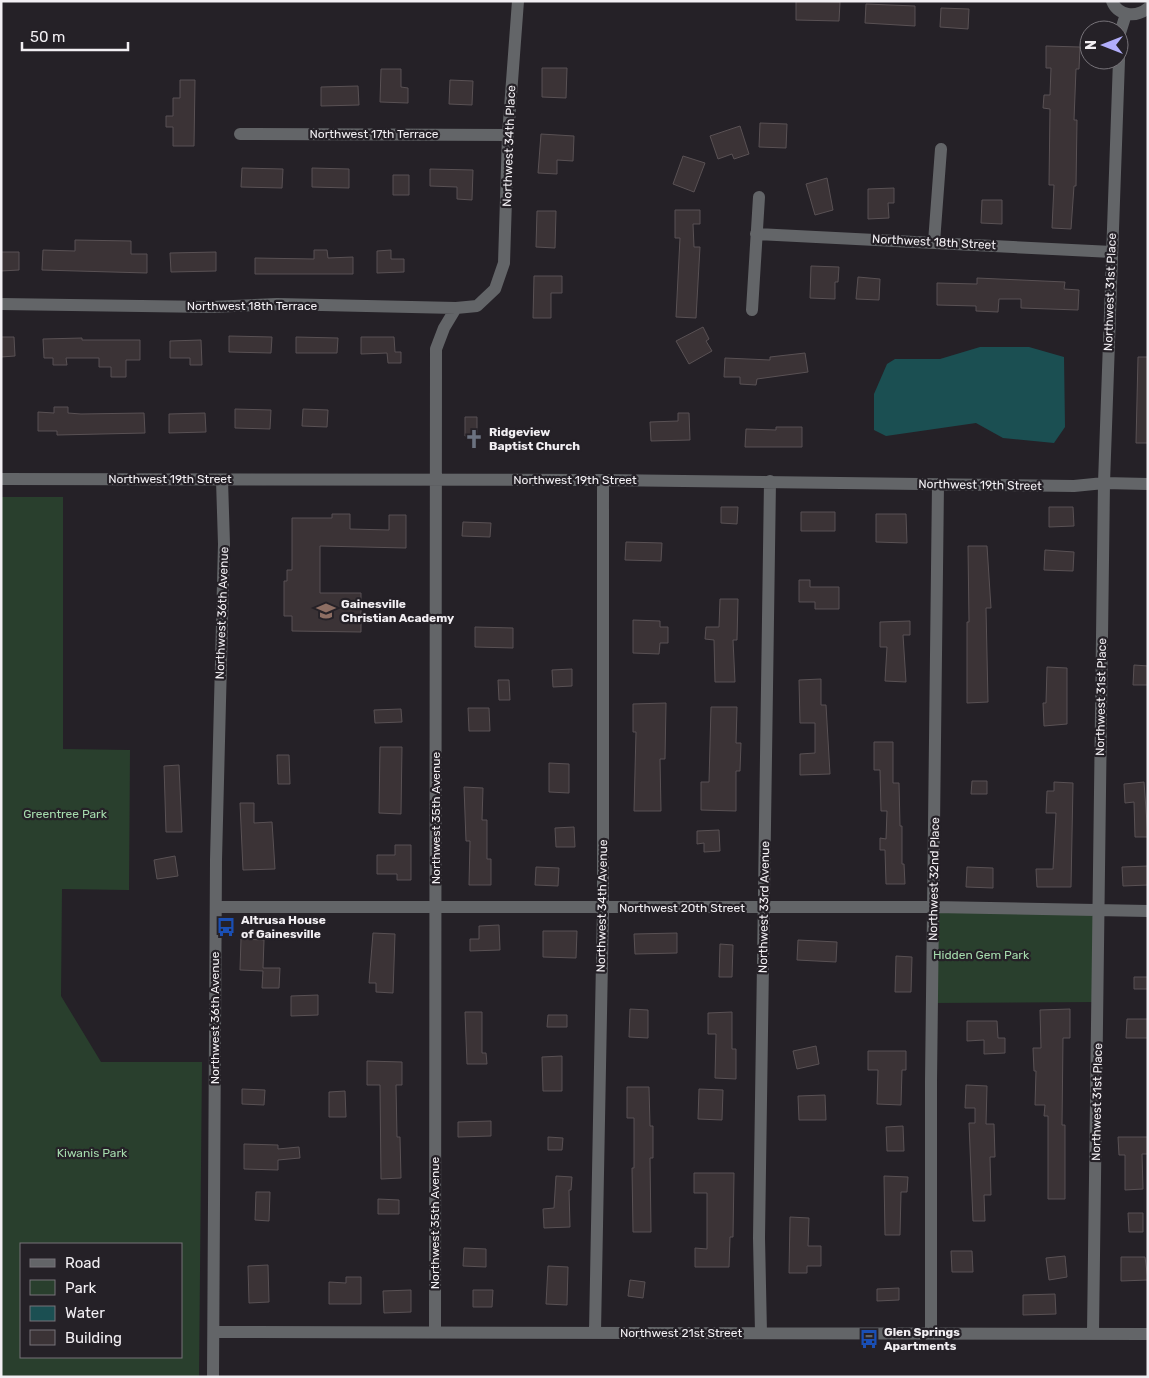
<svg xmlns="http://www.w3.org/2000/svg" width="1149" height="1378" font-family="Rubik,sans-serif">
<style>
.green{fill:#293f2d;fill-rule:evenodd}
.water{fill:#1b4f52}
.building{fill:#3b3336;stroke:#595154}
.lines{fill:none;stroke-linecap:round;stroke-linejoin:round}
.street{stroke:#636568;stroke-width:12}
.labels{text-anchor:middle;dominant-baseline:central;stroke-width:4.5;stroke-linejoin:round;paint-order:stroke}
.street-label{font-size:12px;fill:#f2eff3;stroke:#252127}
.poi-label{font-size:12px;font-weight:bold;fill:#f2eff3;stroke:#252127;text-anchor:start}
.park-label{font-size:12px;fill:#a5dbad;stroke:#252127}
</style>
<rect width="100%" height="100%" fill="#252127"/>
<path class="green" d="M1,497H63V749L130,750L129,890L62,889L61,996L101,1062H202L199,1377H1ZM181,1244V1357H21V1244Z
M934,907L1098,911V1002L932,1003Z"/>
<path class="water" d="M980,347H1029L1064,357L1065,427L1054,443L1003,438L976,423L886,436L874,430V394L887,364L895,359H940Z"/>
<path class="building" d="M796,1L840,2L839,21L796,20Z
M866,4L915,6V26L865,23Z
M941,8L969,9L968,29L940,27Z
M1046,46L1080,47L1079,69H1076L1074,120H1077L1076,186H1074L1071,229L1052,228L1054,185H1049L1050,109L1043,108L1044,95H1050L1051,68H1046Z
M542,68H567L566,98L542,97Z
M381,69H401V87L408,88V103L380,102Z
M180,80H195L194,146H173V127H166V116H173V98H180Z
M450,80L473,81L472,105L449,104Z
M358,86L359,105L321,106V87Z
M760,123L787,124L786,148L759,147Z
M740,126L749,154L734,159L732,154L718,159L710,136Z
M541,134L574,136L573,161L557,160V174L538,173Z
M683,156L705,163L694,192L673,184Z
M242,168L283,169L282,188L241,187Z
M312,168L349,169V188L312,187Z
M430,169L473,170L472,200L457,199V187L430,186Z
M393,175H409V195H393Z
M827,178L833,210L815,215L806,184Z
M894,188V203H888L889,218L868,219V189Z
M982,200H1002V224L981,223Z
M675,210H700V224H693L694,247H700L696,318L676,317L680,238H675Z
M537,211H556L555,248L536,247Z
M75,240L131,241V254H147V273L42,270L43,250L75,251Z
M314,250H327L328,258L353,257V274H255V258L314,259Z
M391,250V259H404V272L377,273V251Z
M1,252H19V270L1,271Z
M216,252V271L171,272L170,253Z
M811,266L839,267L838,282H835V299L810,298Z
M534,276H562V293H551V318H533Z
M858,277L880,279L879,300L856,299Z
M977,278L1065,282L1064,289L1079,290L1078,310L1021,308V299H999L998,312L976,311V306L937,305V283L977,284Z
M703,327L709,339L706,341L712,351L689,364L676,341Z
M229,336L272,337L271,353L229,352Z
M1,337H14L15,356L1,357Z
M296,337L338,338L337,353H296Z
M361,337H394L395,352H401V363H388L387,353L361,354Z
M82,338V340H140V360H126V377H111V367H99V358H66L67,365H53V358H44L43,339Z
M201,340L202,365H190V358H170V341Z
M805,353L808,372L757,379L756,385L740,384V377H724L725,358L770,360V357Z
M1138,357H1148V443H1136Z
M54,407H68V413L81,414L144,413L145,433L57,435V431H38V412L54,413Z
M235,409L271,410L270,429L235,428Z
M303,409L328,410L327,427L302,426Z
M205,413L206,432L169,433V414Z
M678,413H689L690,440L651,441L650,422L678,421Z
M465,417H477V436H465Z
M776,427H802V447H745L746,429L776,430Z
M721,507H738L737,524L721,523Z
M1049,507H1073L1074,526L1049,527Z
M801,512H835V531H801Z
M332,514H350V529L389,530V515H406V548L320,546V593H361V632L292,631V616H284V581H287V570H292V518H332Z
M876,514H906L907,543L876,542Z
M463,522L491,523L490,537L462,536Z
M626,542L662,543L661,561L625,560Z
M968,546H987L991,608H986L988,702L967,703V622H969Z
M1045,550L1074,552L1073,571L1044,570Z
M799,580H810V587H839V609H815V602H799Z
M720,599H738L737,640H733L735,682H715L714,640L705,639L706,627H719Z
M633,620L660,621V627H668V643H660L659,654L633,653Z
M910,621V635H903L906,682L885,681L887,647H880V622Z
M475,627L513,628V648L475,647Z
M1134,665L1148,666V685H1133Z
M1047,667L1067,668V724L1044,726L1043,703H1046Z
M572,669V686L553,687L552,670Z
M821,679V705H826L830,774L800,775V754L815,753V723H800L799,680Z
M498,680H509L510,700H499Z
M666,703L665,759H660L661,811H634L636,732H633V704Z
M711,707H737L736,743H741L740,771H736V811L701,810V782H709Z
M468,708H489L490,731H469Z
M401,709L402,722L375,723L374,710Z
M874,742H893V783H899L900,826H902V864H904L905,884H886L885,850H880V838L886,839L887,811H881L880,770H874Z
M380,747H402L401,814L379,813Z
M277,755H289L290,784H278Z
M549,763L569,764V793L549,792Z
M179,765L182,832H166L164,766Z
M972,781H987V794H971Z
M1054,782L1073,783L1071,887H1037L1036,869H1053L1056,813H1046L1047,791H1054Z
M1144,782L1148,837H1135L1134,802L1125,803L1124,784Z
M464,787L483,788L482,820H487V859H491V885H469L470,841H466Z
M240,803H254V823L272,822L275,869L243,870Z
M574,827L575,847H556L555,828Z
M719,830L720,851L704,852V843L697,844V831Z
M395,845H411V880H397V874H377V855H395Z
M175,856L178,876L157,879L154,860Z
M1148,866V885L1123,886L1122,867Z
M536,867L559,868L558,886L535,885Z
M967,867L993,868V888L966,887Z
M499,925L500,950L470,951V939H479V926Z
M543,931H577L576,958L543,957Z
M373,933L395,934L393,993L376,992V983H369Z
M677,933V953L635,954L634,934Z
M241,939L264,940L263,968H280L279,988H262L263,971L240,970Z
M798,940L837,942L836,962L797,960Z
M720,944L733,945L732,977H719Z
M896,956L912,957L911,992H895Z
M1134,977H1148V989H1134Z
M318,995V1015L291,1016V996Z
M630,1009L648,1010V1038L629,1037Z
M1070,1009V1038H1063L1062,1125H1065V1199H1048V1116H1044L1045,1105H1035L1036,1071H1034L1033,1048H1041L1040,1010Z
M465,1012H482V1053H486L487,1064H467Z
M732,1012V1049H736V1079L715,1078L716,1034H708V1013Z
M548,1015H567V1027H547Z
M1127,1019H1148V1038H1126Z
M967,1021H997L998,1038H1005V1053L984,1054V1040L967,1041Z
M816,1046L819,1064L797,1069L793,1051Z
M868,1051H906V1070H902L901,1105L877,1104L878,1070H868Z
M562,1056V1091H543L542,1057Z
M367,1061L402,1062V1085H396L397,1137H400L401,1178L381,1179L380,1085H367Z
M966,1085L987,1086L986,1124H994L995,1157H990L991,1195H984L985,1221H973L969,1123H975V1108H965Z
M627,1087H649L650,1126H653V1158H650L651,1232H633L632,1168H634V1118H627Z
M242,1089L265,1090L264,1105L242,1104Z
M699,1089L723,1090L722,1120L698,1119Z
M345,1091L346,1117H329V1092Z
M825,1095L826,1120H799L798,1096Z
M491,1121V1136L458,1137V1122Z
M903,1126L904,1151H887L886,1127Z
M548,1137L563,1138L562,1150H548Z
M1118,1137H1148V1154H1142L1143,1189L1125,1190V1155H1119Z
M244,1144L278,1145V1149L299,1147L300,1158L278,1160V1170L244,1169Z
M694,1173H734L733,1237H730L729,1267H695V1248L707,1249V1193H694Z
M556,1176L572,1177L571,1190H569L570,1227L544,1228L543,1209L554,1208Z
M884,1176L908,1177L907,1192H901L900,1235H885Z
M256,1192H270L269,1221L255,1220Z
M378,1199L399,1200V1214H378Z
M1128,1213H1143V1232H1129Z
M790,1217L809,1218L808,1246H821V1266H807V1273H789Z
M464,1248L486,1249V1267L463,1266Z
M951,1251H972L973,1272H952Z
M1065,1256L1067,1277L1049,1280L1046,1258Z
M1121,1257H1145L1148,1280L1121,1281Z
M268,1265L269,1302L249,1303L248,1266Z
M548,1266L568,1267L567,1305L546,1304Z
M346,1277H361V1304H329V1282L346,1283Z
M630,1280L645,1282L643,1298L628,1296Z
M899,1288V1300L877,1301V1289Z
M411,1290V1312L384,1313L383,1291Z
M473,1290H493L492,1307H473Z
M1055,1294L1056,1314L1023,1315V1295Z"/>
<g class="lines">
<path class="street" d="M1112,1C1118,16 1136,18 1148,8
M1119,59L1120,33L1126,14
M240,134L508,135
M756,234L1112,252
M934,242L941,149
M1,304L211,307L277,304L456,308L477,306L495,289L504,263L508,135L518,1
M752,310L759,197
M1,479L603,480L1074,486L1104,483L1148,484
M216,907H934L1148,911
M214,1332L1148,1334
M435,1332L436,349L444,328L456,308
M595,1332L603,908V480
M761,1333L759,1238L770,481
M931,1333V1082L938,484
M1093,1333L1104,483L1119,60
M213,1377L216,860L224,544L222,480"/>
</g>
<defs>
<g id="church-bare" transform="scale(1.5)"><path d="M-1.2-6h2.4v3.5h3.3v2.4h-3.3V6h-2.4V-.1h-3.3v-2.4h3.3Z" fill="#6b7280" stroke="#252127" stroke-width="2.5" paint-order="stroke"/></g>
<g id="school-bare" transform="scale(1.5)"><path d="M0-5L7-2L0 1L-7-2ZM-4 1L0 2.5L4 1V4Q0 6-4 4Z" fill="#8d6e63" stroke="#252127" stroke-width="2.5" paint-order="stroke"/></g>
<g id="bus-bare" transform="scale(1.5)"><path d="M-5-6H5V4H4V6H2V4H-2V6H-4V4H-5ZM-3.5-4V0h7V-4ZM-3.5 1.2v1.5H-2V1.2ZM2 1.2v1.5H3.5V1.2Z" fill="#1a4fb4" stroke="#252127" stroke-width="2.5" paint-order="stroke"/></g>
</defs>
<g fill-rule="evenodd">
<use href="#church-bare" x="474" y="439"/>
<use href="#school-bare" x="326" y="611"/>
<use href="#bus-bare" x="226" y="927"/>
<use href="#bus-bare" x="869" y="1339"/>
</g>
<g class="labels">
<g class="street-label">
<text x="374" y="134">Northwest 17th Terrace</text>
<text transform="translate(509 146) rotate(-88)">Northwest 34th Place</text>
<text transform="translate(934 242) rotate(3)">Northwest 18th Street</text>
<text transform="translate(1110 292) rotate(-88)">Northwest 31st Place</text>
<text x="252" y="306">Northwest 18th Terrace</text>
<text x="170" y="479">Northwest 19th Street</text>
<text x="575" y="480">Northwest 19th Street</text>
<text transform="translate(980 485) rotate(1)">Northwest 19th Street</text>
<text transform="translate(222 613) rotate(-88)">Northwest 36th Avenue</text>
<text transform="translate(1101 697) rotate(-89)">Northwest 31st Place</text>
<text transform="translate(436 818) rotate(-90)">Northwest 35th Avenue</text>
<text transform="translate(934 879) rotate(-89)">Northwest 32nd Place</text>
<text transform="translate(602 906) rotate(-89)">Northwest 34th Avenue</text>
<text transform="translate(764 907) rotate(-89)">Northwest 33rd Avenue</text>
<text x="682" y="908">Northwest 20th Street</text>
<text transform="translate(215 1018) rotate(-90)">Northwest 36th Avenue</text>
<text transform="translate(1097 1102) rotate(-89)">Northwest 31st Place</text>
<text transform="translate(435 1223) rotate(-90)">Northwest 35th Avenue</text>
<text x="681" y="1333">Northwest 21st Street</text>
</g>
<g class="poi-label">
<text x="489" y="432">Ridgeview<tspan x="489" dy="14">Baptist Church</tspan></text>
<text x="341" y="604">Gainesville<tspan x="341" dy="14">Christian Academy</tspan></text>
<text x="241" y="920">Altrusa House<tspan x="241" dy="14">of Gainesville</tspan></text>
<text x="884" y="1332">Glen Springs<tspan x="884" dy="14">Apartments</tspan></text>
</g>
<g class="park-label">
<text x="65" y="814">Greentree Park</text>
<text x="981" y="955">Hidden Gem Park</text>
<text x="92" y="1153">Kiwanis Park</text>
</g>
</g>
<rect width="1149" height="1378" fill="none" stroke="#f2eff3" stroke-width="5"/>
<rect x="20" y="1243" width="162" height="115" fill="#252127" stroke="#777379"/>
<rect x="30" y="1259" width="25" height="8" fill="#636568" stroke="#777379"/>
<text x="65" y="1268" font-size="15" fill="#f2eff3">Road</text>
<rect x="30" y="1280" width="25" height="15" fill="#293f2d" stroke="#777379"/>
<text x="65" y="1293" font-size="15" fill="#f2eff3">Park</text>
<rect x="30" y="1306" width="25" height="15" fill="#1b4f52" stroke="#777379"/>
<text x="65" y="1318" font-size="15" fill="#f2eff3">Water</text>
<rect x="30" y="1330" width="25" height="15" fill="#3b3336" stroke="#777379"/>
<text x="65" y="1343" font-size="15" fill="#f2eff3">Building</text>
<g transform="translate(1104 45) rotate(270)"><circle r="24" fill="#252127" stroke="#777379"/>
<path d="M0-4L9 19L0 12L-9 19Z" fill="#b1adfa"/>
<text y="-8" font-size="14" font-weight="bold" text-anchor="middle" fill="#f2eff3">N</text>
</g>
<path d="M22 42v8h106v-8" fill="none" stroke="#f2eff3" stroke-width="2.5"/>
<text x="30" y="42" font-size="15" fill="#f2eff3" stroke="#252127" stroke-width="4" paint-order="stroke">50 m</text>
</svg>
